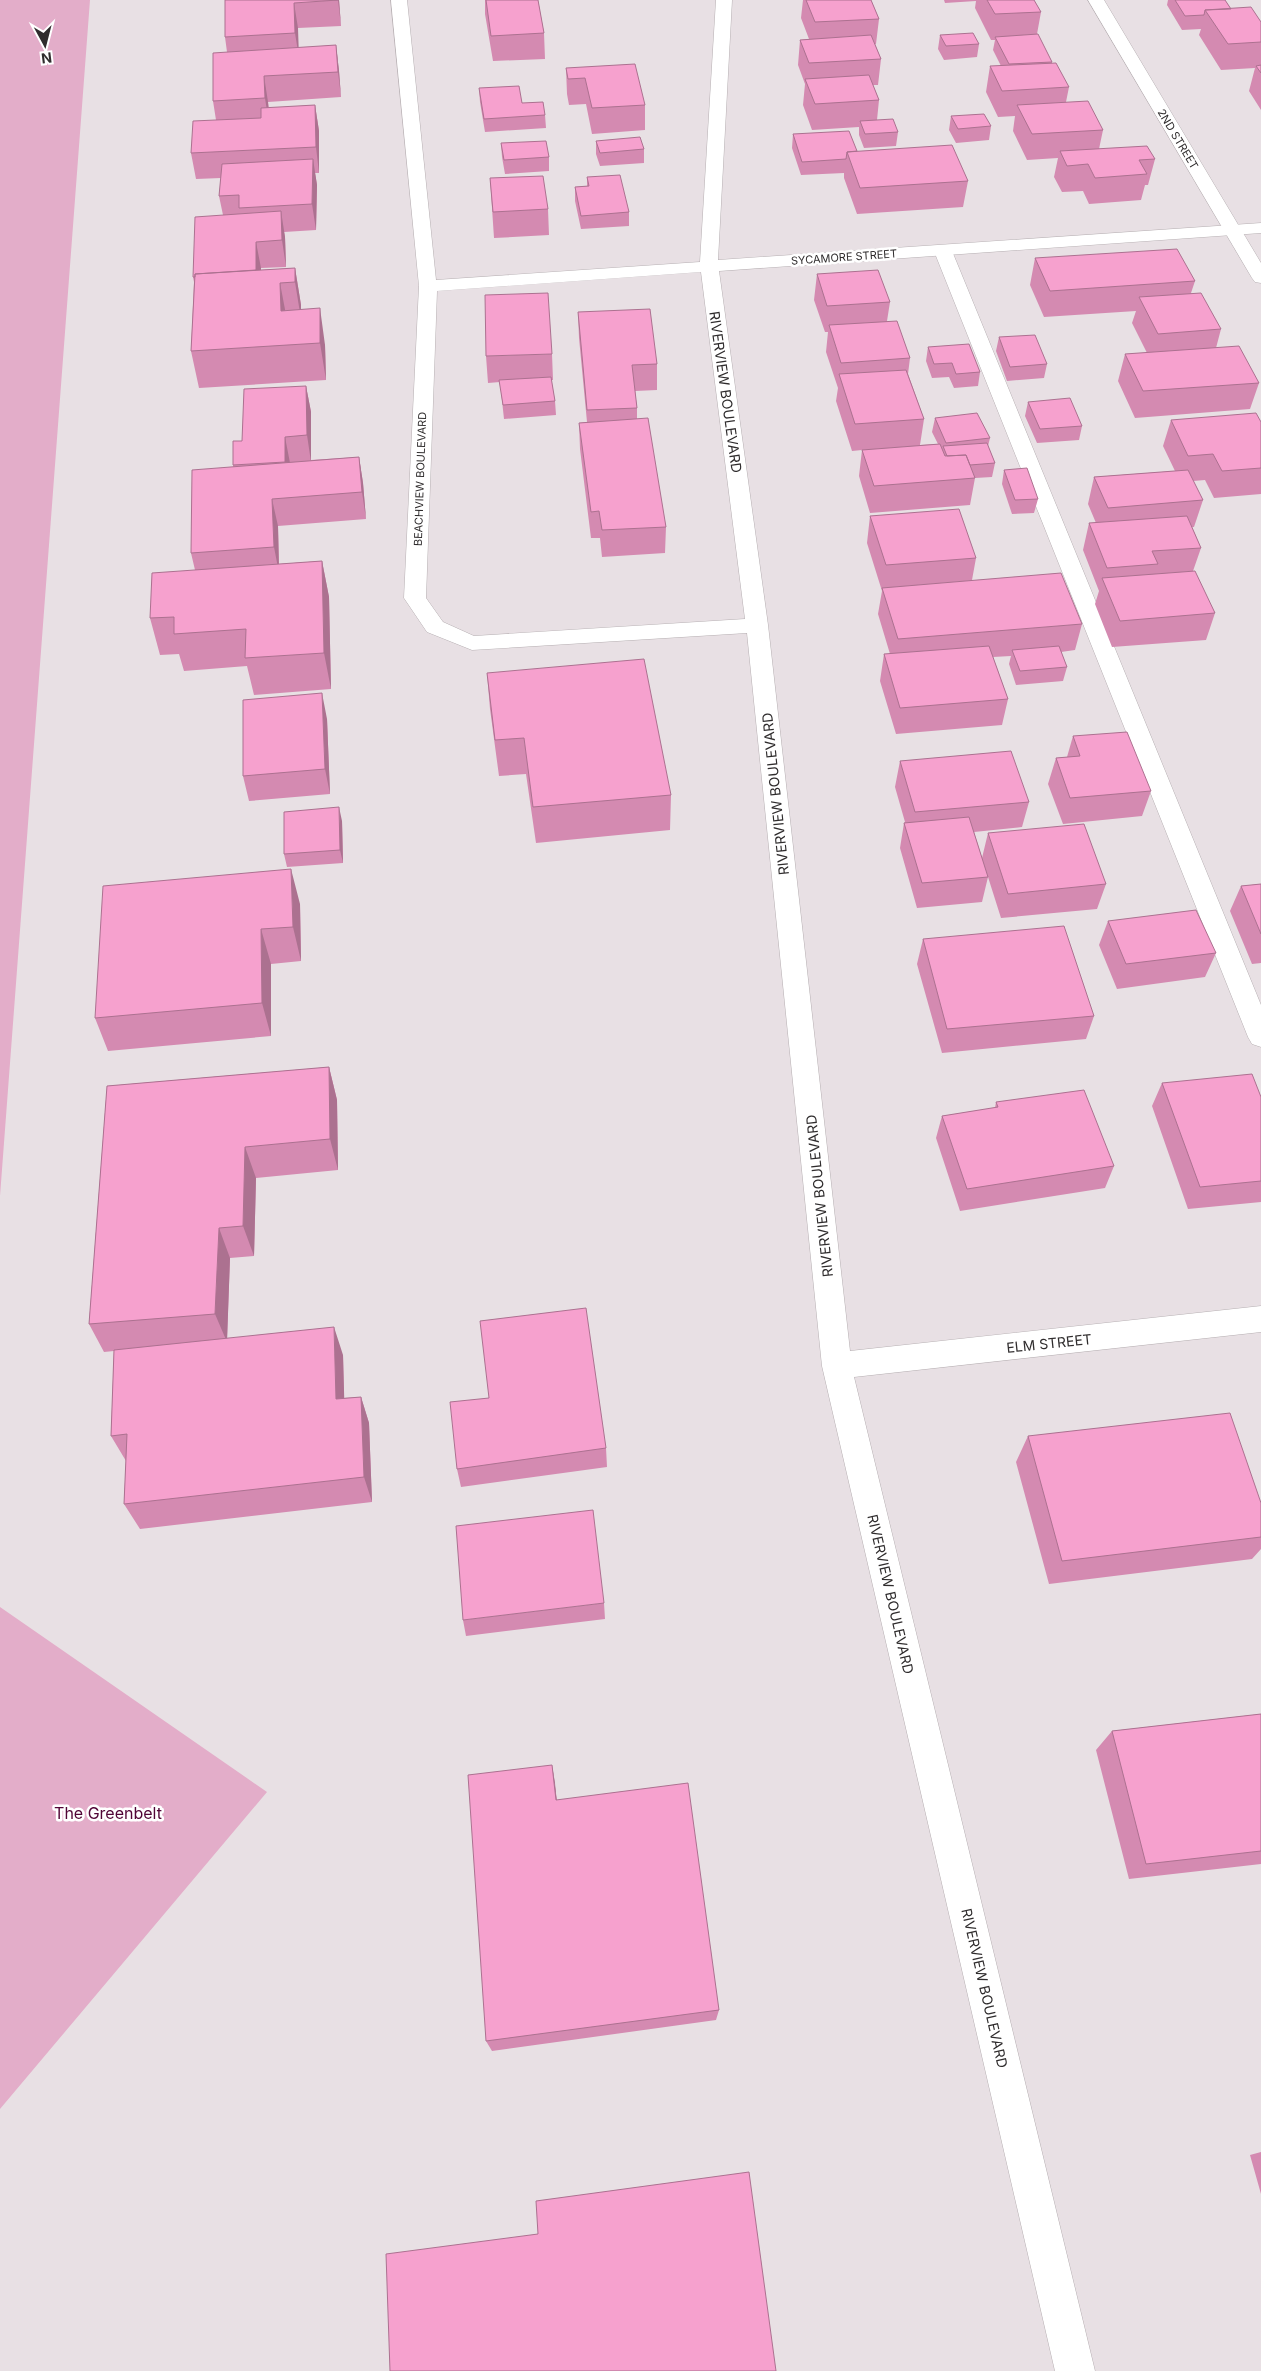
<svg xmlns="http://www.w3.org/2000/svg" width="1261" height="2371" font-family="Inter,sans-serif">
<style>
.green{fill:#e3adc9}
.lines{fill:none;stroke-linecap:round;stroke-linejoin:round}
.lane-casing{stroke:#b6afb2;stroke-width:1}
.street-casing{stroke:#b6afb2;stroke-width:1}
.secondary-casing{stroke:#b6afb2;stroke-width:1}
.lane{fill:#fff;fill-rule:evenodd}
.street{fill:#fff;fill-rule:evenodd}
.secondary{fill:#fff;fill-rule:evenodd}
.wall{fill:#d48ab1}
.shaded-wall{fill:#ac7190}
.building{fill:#f6a1ce;stroke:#ac7190}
.labels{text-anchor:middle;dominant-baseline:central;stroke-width:5;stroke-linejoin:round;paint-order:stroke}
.far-street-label{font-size:11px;fill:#2f2c2d;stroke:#fff}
.street-label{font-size:14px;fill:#2f2c2d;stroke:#fff}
.near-park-label{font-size:16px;fill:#500436;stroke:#fff}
</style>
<rect width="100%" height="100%" fill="#e8e0e4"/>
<path class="green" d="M0,0H90L0,1196Z
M0,1607L267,1792L0,2109Z"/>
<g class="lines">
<g class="lane-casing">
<path id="lane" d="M943,246L949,247L952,251L1261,1005V1047L1252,1044L1248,1037L934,251L937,247Z"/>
</g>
<g class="street-casing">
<path id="street" d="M391,0H407L436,280L700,262L716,0H732L718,260L1261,223V233L719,271L768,625L850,1351L1261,1306V1332L854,1377L1095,2371H1055L822,1366L747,633L472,650L427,632L404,598L419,286ZM701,272L745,619L474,636L443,622L426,598L437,291Z"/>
</g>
<g class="secondary-casing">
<path id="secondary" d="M1088,0H1104L1261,263V283L1255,282L1252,278Z"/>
</g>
<use href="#lane" class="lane"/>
<use href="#street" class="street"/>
<use href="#secondary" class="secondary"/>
</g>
<path class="wall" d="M225,0H339L341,26L298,28V48L336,45L339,71L341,97L268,102L269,108L315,105L319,131V173H315L317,185L316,230L284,232L285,237L286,267L261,268V270L295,268L301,305V310L325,345L326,380L199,388L191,351L194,282L193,277L223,215L219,196L221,178L196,179L191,153L216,120L213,101L227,52L225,37Z
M485,0H538L544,33L545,59L493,61L485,14Z
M803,0H871L879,19L876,44H875L881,59L878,85H873L879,100L877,120L898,132L896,146L864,148L859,135V127L812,130L803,105L805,84L798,65L800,40L809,39L801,18Z
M944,0H1034L1041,12L1037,34L1052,62V63L1069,87L1066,102L1103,130L1099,149L1155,159L1148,185H1145L1141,200L1089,204L1083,191L1062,192L1054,177L1058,158L1027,160L1013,131L1015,116L998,117L986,92L990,66H1001L993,50L995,40H991L975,8L976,1L945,3Z
M1168,0H1225L1231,9L1261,22V110L1249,91L1255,68L1221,70L1199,35L1201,29L1182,30L1167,5Z
M940,35L979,44L977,57L944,60L938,49Z
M566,68L645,105V130L592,134L586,104L569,105L567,94Z
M479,88L522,103L545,115L546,128L485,132L480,102Z
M951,116L991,126L989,140L956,143L949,130Z
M793,134L968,181L963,207L857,214L844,178V173L801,175L792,148Z
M596,141L644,149V163L600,166L596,154Z
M501,143L549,157V171L505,174L502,157Z
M587,177L629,212V226L581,229L575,201V187L587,186Z
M490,178L548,209L549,235L494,238Z
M1035,258L1195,281L1191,293L1221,329L1216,348L1259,383L1250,409L1135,418L1118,381L1125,354L1147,353L1132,323L1136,311L1044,317L1030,285Z
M817,274L890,302L887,321L910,358L908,374L924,419L920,445L938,444L932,432L935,418L990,438L988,446L995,463L992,477L975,478L970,505L870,513L859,476L862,450L852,451L836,401L838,388L826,352L828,332H825L814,300Z
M578,312L657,364V390L635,391L637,408V419L666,527L665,553L602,557L600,538H591L580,449L579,423L587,422L579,338Z
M999,337L1047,364L1044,378L1007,381L996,351Z
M928,347L980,372L978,386L954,388L949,377L932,378L926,361Z
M552,354L553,380H551L555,401L556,415L504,419L500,382L488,383L486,356Z
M306,386L311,412V460L359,457L363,483L366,519L278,526L279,564L322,561L329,597L331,689L254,695L247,666L184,671L179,654L160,655L150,618L195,570L191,553L233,467V465L242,441Z
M1028,402L1082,426L1079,440L1037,443L1025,416Z
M1171,420L1261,422V494L1214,498L1205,480L1193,481L1203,500L1194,527H1192L1201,548L1193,571L1215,613L1206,640L1112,647L1095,604L1099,591L1083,550L1089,523H1096L1088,504L1094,477L1175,471L1163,446Z
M1004,470L1038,499L1034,513L1012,514L1002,484Z
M870,516L976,558L972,580L1082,624L1075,650L1061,652L1067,667L1063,681L1016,685L1009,664L1011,656L993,657L1008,699L1002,725L896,734L880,681L884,654H890L878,614L882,591L867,543Z
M487,673L671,795L670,830L536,843L526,774L499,776L490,709Z
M327,719L330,794L249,801L243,776Z
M1073,736L1151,791L1142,816L1063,824L1048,784L1056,758L1067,757Z
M900,761L1029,802L1022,827L974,832L982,858L988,833L1106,884L1097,909L1001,918L988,877L982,902L917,908L900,848L904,823L905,822L895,787Z
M342,821L343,863L287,867L284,854Z
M1261,884V963L1252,964L1230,911L1241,886Z
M300,904L301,961L271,964V1036L108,1051L95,1018Z
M1108,921L1216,953L1205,977L1117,989L1099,945Z
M923,939L1094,1016L1086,1039L942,1053L917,964Z
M329,1067L337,1100L338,1170L256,1178L254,1256L230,1258L227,1338L343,1355L344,1398L361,1397L369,1423L372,1502L140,1529L124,1504L126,1461L111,1436L114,1351L104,1352L89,1324L107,1086Z
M1162,1083L1261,1097V1202L1188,1209L1152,1106Z
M996,1102L1114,1166L1105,1188L960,1211L936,1138L942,1116L995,1108Z
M489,1398L606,1448L607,1467L461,1487L457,1469Z
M1028,1436L1261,1503V1549L1252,1559L1049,1584L1016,1462Z
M604,1603L605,1619L466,1636L463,1620Z
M1261,1714V1864L1129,1879L1096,1750L1112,1731Z
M552,1765L557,1800L719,2010L716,2020L492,2051L486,2041Z
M1261,2152V2194L1250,2155Z"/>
<path class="shaded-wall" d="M338,0H339L341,26Z
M294,3L298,28L299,58L295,33Z
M336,45L339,71L341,97L338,72Z
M264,76L268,102L269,124L265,98Z
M315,105L319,131V173L316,147Z
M313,159L317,185L316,230L312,204Z
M281,211L285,237L286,267L282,240Z
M256,242L261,268V300L256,273Z
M295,268L301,305V319L295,282Z
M280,283L287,320L281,311Z
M320,308L325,345L326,380L320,343Z
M306,386L311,412V462L307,435Z
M285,437L290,463V488L285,462Z
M359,457L363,483L366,519L362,492Z
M272,499L278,526L279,573L274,547Z
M322,561L329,597L331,689L324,653Z
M322,693L327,719L330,794L325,769Z
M339,807L342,821L343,863L340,850Z
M291,869L300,904L301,961L293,927Z
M261,929L271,964V1036L262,1003Z
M329,1067L337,1100L338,1170L330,1139Z
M245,1147L256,1178L254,1256L243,1226Z
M219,1228L230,1258L227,1342L215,1314Z
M334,1327L343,1355L345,1426L336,1399Z
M361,1397L369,1423L372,1502L364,1477Z
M552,1765L555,1783L558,1817L556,1800Z"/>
<path class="building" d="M225,0H338L294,3L295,33L225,37Z
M486,0H538L544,33L491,36Z
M806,0H871L879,19L815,22Z
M987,0H1034L1041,12L995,14Z
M1175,0H1225L1231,9L1205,10L1204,15L1185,16Z
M1251,7L1261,22V42L1228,44L1205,10Z
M973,33L979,44L946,46L940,35Z
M1038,34L1052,62L1009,64L995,37Z
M871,35L881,59L809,63L800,40Z
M336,45L338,72L264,76L265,98L213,101V53Z
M1056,63L1069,87L1002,91L990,66Z
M635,64L645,105L592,108L585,78L568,79L566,68Z
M1261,65V73L1256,66Z
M869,75L879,100L815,104L805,79Z
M519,86L522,103L543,102L545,115L484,119L479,88Z
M1088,101L1103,130L1032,134L1017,105Z
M315,105L316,147L191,153L193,121L261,118V108Z
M984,114L991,126L958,129L951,116Z
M893,119L898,132L865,134L860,121Z
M849,131L857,151L847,152L846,159L802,162L793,134Z
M640,137L644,149L600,153L596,141Z
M546,141L549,157L504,160L501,143Z
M952,145L968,181L860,188L847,152Z
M1147,146L1155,159L1139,160L1147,174L1095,178L1088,164L1067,166L1060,151Z
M313,159L312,204L239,208V195L219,196L222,164Z
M620,175L629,212L581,216L575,187L589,186L587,177Z
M543,176L548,209L493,212L490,178Z
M281,211L282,240L256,242V270L195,274V277H193L195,217Z
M1177,249L1195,281L1050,291L1035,258Z
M295,268V282L280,283L281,311L320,308V343L191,351L195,274Z
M878,270L890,302L827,306L817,274Z
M548,293L552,354L486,356L485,295Z
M1201,293L1221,329L1158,334L1139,297Z
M650,309L657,364L632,365L637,408L587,410L578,312Z
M897,321L910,358L841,363L829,325Z
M1035,335L1047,364L1010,367L999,337Z
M969,344L980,372L956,374L952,363L934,364L928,347Z
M1239,346L1259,383L1143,391L1125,354Z
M906,370L924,419L855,424L839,374Z
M551,377L555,401L503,405L499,380Z
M306,386L307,435L285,437V462L233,465V441H242L244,389Z
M1070,398L1082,426L1040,429L1028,402Z
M977,413L990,438L946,443L935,418Z
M1256,413L1261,422V468L1222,471L1213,454L1188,456L1171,420Z
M648,418L666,527L602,530L599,511L591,512L579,423Z
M987,443L995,463L970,465L966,455L947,456L943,446Z
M940,444L945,456L966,455L975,478L874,486L862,450Z
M359,457L362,492L272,499L274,547L191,553L192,470Z
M1027,468L1038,499L1015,500L1004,470Z
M1188,470L1203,500L1108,508L1094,477Z
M959,509L976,558L886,565L870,516Z
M1187,516L1201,548L1152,551L1158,564L1107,568L1089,523Z
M322,561L324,653L245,658L246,629L174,634V617L150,618L152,573Z
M1195,571L1215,613L1120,621L1102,578Z
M1061,573L1082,624L898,639L882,588Z
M989,646L1008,699L900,708L884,654Z
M1059,646L1067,667L1020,671L1012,650Z
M644,659L671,795L533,807L524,738L495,740L487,673Z
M322,693L325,769L243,776V700Z
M1127,732L1151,791L1070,798L1056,758L1080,756L1073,736Z
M1011,751L1029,802L915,812L900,761Z
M339,807L340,850L284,854V812Z
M969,817L988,877L922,883L904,823Z
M1084,824L1106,884L1008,894L988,833Z
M291,869L293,927L261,929L262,1003L95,1018L103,886Z
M1261,884V934L1241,886Z
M1196,910L1216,953L1126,964L1108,921Z
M1064,926L1094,1016L947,1029L923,939Z
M329,1067L330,1139L245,1147L243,1226L219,1228L215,1314L89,1324L107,1086Z
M1252,1074L1261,1097V1181L1200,1187L1162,1083Z
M1084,1090L1114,1166L967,1189L942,1116L998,1107L996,1102Z
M586,1308L606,1448L457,1469L450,1402L489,1398L480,1321Z
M334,1327L336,1399L361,1397L364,1477L124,1504L127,1434L111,1436L114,1350Z
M1230,1413L1261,1503V1537L1062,1561L1028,1436Z
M593,1510L604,1603L463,1620L456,1526Z
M1261,1714V1851L1146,1864L1112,1731Z
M552,1765L556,1800L688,1783L719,2010L486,2041L468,1775Z
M749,2172L776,2371H390L386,2254L538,2234L536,2201Z"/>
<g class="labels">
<g class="far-street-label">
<text transform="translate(1178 139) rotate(59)">2ND STREET</text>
<text transform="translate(844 257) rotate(-4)">SYCAMORE STREET</text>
<text transform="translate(420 479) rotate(-88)">BEACHVIEW BOULEVARD</text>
</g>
<g class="street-label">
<text transform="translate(726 392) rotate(82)">RIVERVIEW BOULEVARD</text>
<text transform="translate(775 794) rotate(-96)">RIVERVIEW BOULEVARD</text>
<text transform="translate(819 1196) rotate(-96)">RIVERVIEW BOULEVARD</text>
<text transform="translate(1049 1343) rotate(-6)">ELM STREET</text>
<text transform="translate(891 1594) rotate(77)">RIVERVIEW BOULEVARD</text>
<text transform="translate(985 1988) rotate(77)">RIVERVIEW BOULEVARD</text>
</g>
<g class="near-park-label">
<text x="108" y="1813">The Greenbelt</text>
</g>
</g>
<g transform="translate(45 45) rotate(173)" stroke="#ffffff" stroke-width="4" paint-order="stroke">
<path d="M0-4L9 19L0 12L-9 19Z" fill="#2f2c2d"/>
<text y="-8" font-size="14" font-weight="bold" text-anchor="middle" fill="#2f2c2d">N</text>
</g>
</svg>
